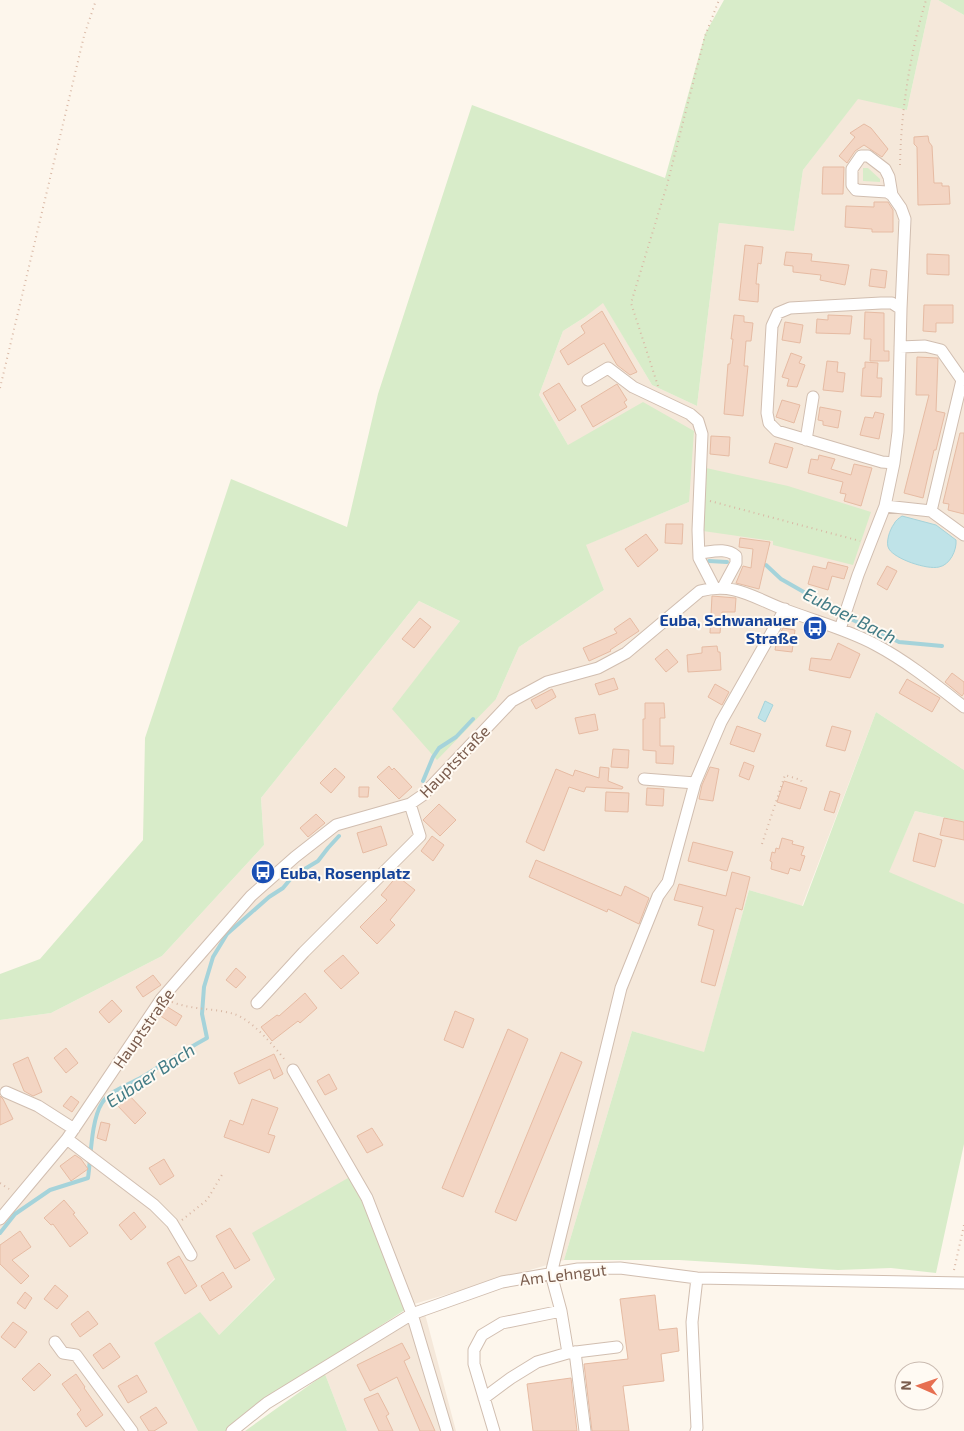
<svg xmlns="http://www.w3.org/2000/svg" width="964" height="1431" font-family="'Exo 2',sans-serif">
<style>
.residential{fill:#f5e8da}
.green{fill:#d8ecc9}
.water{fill:#bfe3e8;stroke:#a5d3da}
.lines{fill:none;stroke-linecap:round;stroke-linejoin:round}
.stream{stroke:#a5d3da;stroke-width:4}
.building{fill:#f3d5c3;stroke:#e6bba3}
.minor-casing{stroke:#d1beb0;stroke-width:13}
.path{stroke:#d9b8a5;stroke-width:2;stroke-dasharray:1 4;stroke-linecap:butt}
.minor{stroke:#fff;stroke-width:11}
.labels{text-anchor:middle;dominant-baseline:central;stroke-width:4;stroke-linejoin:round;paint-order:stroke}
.transit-label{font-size:16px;font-weight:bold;fill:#164399;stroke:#fffaf3;text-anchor:end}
.street-label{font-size:16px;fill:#7a5c4d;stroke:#fffaf3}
.water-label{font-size:18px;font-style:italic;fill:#437c86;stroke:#fffaf3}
</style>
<rect width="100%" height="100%" fill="#fdf6ec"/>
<path class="residential" d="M931,0H938L964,15V770L876,712L802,906L749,890L704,1053L632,1031L564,1260L414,1304L368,1197L275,1278L219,1335L154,1343L198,1431H0V1020L51,1013L162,956L264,845L261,798L419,601L460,621L393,709L496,699L519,647L604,590L585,545L689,502L568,445L539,395L563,331L585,317L603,302L652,385L697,406L719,223L794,230L803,170L858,98L907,110Z
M915,811L964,822V904L888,873Z
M425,1314L456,1431H347L325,1374L409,1318Z"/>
<path class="green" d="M724,0H931L907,110L858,99L803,170L794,231L719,223L697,406L652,385L603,303L585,317L563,331L539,395L568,445L643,402L694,431L689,502L586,545L604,590L519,647L496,699L437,760L392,709L460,621L419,601L261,798L264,845L162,956L51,1013L0,1020V974L40,959L143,840L145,738L231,479L347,527L378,394L472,105L665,178L705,34Z
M938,0H964V15Z
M863,168H868L880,179V182L863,181Z
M706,468L788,486L871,512L853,565L773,545V541L703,531Z
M876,712L964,770V822L915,811L889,872L964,904V1144L936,1273L891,1268L838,1270L679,1260H564L632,1031L704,1052L749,890L803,906Z
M355,1174L368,1197L414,1304L261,1403L230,1431H198L154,1343L200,1312L219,1335L275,1279L252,1233Z
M325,1374L347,1431H245Z"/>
<path class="water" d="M902,516L936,525L956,540C957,550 950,565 939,567C927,570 895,559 889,549C885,543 890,529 894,524C895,521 899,518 902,516Z
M765,701L773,705L765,722L758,718Z"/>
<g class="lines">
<path class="stream" d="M709,561L727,562
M766,565L781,579L853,620L899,642L942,646
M423,781L433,757L439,748L456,737L473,719
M0,1233L15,1214L50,1190L88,1178C91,1157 91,1120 102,1103C109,1091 132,1083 144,1076C165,1063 185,1050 207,1038L202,1014L204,987L213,957L227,934L269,897L283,888L293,876L318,861L328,848L339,836"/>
</g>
<path class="building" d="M864,124L871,128L888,149L882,157L864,145L855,151L847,163L839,156L855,137L850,133Z
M928,136L929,142L932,146L934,183H942V186H949L950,204L918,205L917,147L914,144V137Z
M823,167H844L843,194H822Z
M874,202H888L893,210V232H872V229L845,227L846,206L874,207Z
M745,245L763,247L761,264L758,263L756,284H759L758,302L739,300Z
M786,252L812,254L811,261L849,265L845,285L820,280L821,275L793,272V266L784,265Z
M927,254L949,255V275L927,274Z
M871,269L887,271L885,288L869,286Z
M924,305H953V323H936V332L923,331Z
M602,311L637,372L630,375L617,365L604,343L568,365L560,351L585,333L581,326Z
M865,312L884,313V351H889V361H870L871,339H864Z
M734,315L744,316V322L753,323L751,341H746L744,366H748L743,416L724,414L728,364H730L733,339H731Z
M828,315L852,316L850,334L816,333L817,319L828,320Z
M785,322L803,325L800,343L782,340Z
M791,353L802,357L799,363L805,365L797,387L787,386L789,379L782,377Z
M917,357L938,358L936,411L945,413L936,450H934L923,498L904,493L929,395H916Z
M827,361L838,362L837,372L845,373L843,392L823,390Z
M865,362L878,363L877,378H882L881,397L861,396L863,368H865Z
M559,383L576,410L559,421L543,393Z
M617,384L627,400L624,402L627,407L593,427L581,406Z
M782,400L800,405L794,423L776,417Z
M820,407L841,411L838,428L823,425V421L818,420Z
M875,412L884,414L879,439L860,435L865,417L873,418Z
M960,433H964V514L948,510L949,504L943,503Z
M711,436L730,437L729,456L710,454Z
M775,443L793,448L787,468L769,463Z
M819,455L835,459L831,469L851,475L854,464L872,468L861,506L844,501L846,494L840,493L843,482L808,473L811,459L818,460Z
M666,524H683L682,544L665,543Z
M646,534L658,550L638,567L625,549Z
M740,538L770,542L759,589L736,583L743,566L751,568L753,549L739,547Z
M828,562L848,567L844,579L832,576L828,590L808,584L813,566L826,569Z
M887,566L897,571L887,590L877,584Z
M712,596L736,598L735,612H722L720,633H710Z
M420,618L431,627L414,648L402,639Z
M630,618L639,631L610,650L611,651L589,661L583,648L617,633L614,629Z
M783,628L795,630L792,652L775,650L777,639Z
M838,643L860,654L850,678L809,670L811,658L831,660Z
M717,646L718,652H720L721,670L688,672L687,655L702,653V647Z
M667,649L678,662L666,672L655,659Z
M952,673L964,682V693L962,696L945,682Z
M614,678L618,689L599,695L595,684Z
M907,679L940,698L932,712L899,693Z
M715,684L729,692L722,705L708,697Z
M552,689L556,697L536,709L531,700Z
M645,703H664L665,718H660V746H674L673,764L656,763V751L643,750V719H645Z
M595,714L598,730L579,734L575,718Z
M737,726L761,734L754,752L730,744Z
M832,726L851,731L845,751L826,746Z
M613,749L629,750L628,768L611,767Z
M744,762L754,766L749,780L739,776Z
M389,766L392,770L394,768L412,787L399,799L377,777Z
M600,767L609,768L608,781L623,787L622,789L586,787L584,792L569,787L544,851L526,842L556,769L573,776L575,770L599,778Z
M710,767L719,769L713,801L699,799L702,785Z
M335,768L345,777L331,793L320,783Z
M784,781L807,788L800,809L777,802Z
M359,787H369L368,797H359Z
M647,788L664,789L663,806L646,805Z
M830,791L840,794L834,813L824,810Z
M606,792L629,793L628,812L605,811Z
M439,804L456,820L440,836L423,820Z
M316,814L325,823L308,837L300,828Z
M944,818L964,822V840L940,835Z
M381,826L387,845L363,853L357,833Z
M919,833L942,840L935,867L913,861Z
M432,836L444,845L433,861L421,851Z
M782,838L793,841L792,844L804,847L801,855L805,856L800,871L790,868L788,874L771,869L772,862L770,861L772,852L775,853L776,848L779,849Z
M693,842L733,852L727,871L688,861Z
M536,860L621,896L625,886L649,898L639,924L608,909L607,912L529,877Z
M732,872L750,877L742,910L736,908L715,986L701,982L714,930L698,925L703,907L674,900L679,884L726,896Z
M397,876L415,890L390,920L395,925L377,944L360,927L387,900L381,895Z
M343,955L359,973L341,989L324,971Z
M236,968L246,977L236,988L226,980Z
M153,975L161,985L143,997L136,987Z
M305,993L317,1008L300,1023L298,1021L272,1041L261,1027L277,1015L279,1016Z
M112,1000L122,1011L109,1023L99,1012Z
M166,1006L182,1016L176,1026L159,1015Z
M455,1011L474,1019L463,1048L444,1040Z
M508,1029L528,1039L463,1197L442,1188Z
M66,1048L78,1063L66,1073L54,1058Z
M561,1052L582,1062L516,1221L495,1212Z
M274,1054L283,1074L274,1079L270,1069L239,1084L234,1073Z
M28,1057L42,1092L33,1096L24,1091L13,1064Z
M329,1074L337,1089L325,1095L317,1081Z
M127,1093L146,1113L135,1124L116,1104Z
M0,1096L3,1099L13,1119L0,1125Z
M71,1096L79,1102L72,1112L63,1106Z
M252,1099L278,1108L268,1134L275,1136L269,1153L224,1137L230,1120L243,1125Z
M101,1122L110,1124L106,1141L97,1138Z
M372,1128L383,1145L367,1153L357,1136Z
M75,1155L81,1159L88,1169L71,1181L60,1166Z
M164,1159L174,1176L160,1185L149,1168Z
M64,1200L75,1213L73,1214L88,1233L70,1247L53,1224L51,1225L44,1218Z
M134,1212L146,1227L131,1240L119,1225Z
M230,1228L250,1260L235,1269L216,1236Z
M20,1231L31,1247L12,1260L29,1276L21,1284L0,1264V1245Z
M179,1256L197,1286L185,1294L167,1263Z
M223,1272L232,1287L210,1301L201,1286Z
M55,1285L68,1296L57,1309L44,1299Z
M25,1292L32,1298L25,1309L17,1303Z
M655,1295L659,1330L677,1328L679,1351L661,1354L664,1381L623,1386L629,1431H592L584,1364L628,1359L620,1299Z
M88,1311L98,1324L80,1337L71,1324Z
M13,1322L27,1332L15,1348L1,1337Z
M110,1343L120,1357L103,1369L93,1355Z
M402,1343L410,1358L404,1361L435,1431H420L397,1377L370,1391L357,1365Z
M39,1363L51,1375L34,1391L22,1379Z
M76,1374L85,1387L84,1388L103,1415L86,1427L77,1414L81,1410L62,1384Z
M137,1375L147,1392L128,1403L118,1386Z
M571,1378L577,1431H533L527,1384Z
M378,1393L389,1414L386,1416L393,1431H379L364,1399Z
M156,1407L167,1423L154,1431H149L140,1417Z"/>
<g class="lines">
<g class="minor-casing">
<path id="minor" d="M892,195L887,192L856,190L852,185V169L861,156H868L885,169L889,177L892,195L901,208L905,219L901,309
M900,347L925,346L941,350L962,380L964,379
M588,380L608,368L633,387L690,414L698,421L702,434L698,530L699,558L714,587
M806,440L813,397
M885,506L931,511L964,535
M931,511L962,380
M699,553C711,552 726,547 736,556V563L723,587
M840,629L858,575L885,506L894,463L898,432L901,309L892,303H881L790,308L778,313L772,326L767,413L769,423L777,431L882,462L894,463
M644,779L695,783L721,722L785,609
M257,1003L304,952L420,836L410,804
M293,1070L367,1198L412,1314L447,1431
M6,1092L38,1106L74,1129
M67,1139L154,1205L172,1223L191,1255
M0,1219L67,1139L162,998L251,896L295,857L336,825L410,804L423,795L512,701L547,682L598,668L626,653L700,591C734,582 752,597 783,609C814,621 847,629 876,645C908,662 936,685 964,707
M561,1311L568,1353L617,1347
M55,1342L63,1353L76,1355L132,1431
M575,1352L585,1431
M484,1398L511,1378L537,1362L568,1353
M232,1431L267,1403L412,1314L502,1282L578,1269L620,1268L697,1278L964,1283
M494,1431L474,1364V1350L482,1335L502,1323L561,1311L551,1274L621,988L658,896L668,882L695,783
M696,1431L697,1428L692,1322L697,1278"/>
</g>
<path class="path" d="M900,165C901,110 910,54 926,0
M658,386L631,303L667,185L705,36L719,0
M0,388L84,36L96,0
M710,501L860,541
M762,844L785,775L801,780L802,783
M172,1002C192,1010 214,1008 234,1014C251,1019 274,1046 285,1060
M0,1183L9,1189
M182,1220L207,1200L223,1173
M954,1270L964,1225"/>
<use href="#minor" class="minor"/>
</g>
<defs>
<g id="bus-disc" transform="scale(1.25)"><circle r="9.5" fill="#1a4fb4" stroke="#fffaf3"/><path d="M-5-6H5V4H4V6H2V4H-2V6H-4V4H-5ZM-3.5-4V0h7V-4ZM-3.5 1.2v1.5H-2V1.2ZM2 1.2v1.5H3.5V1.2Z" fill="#fff"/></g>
</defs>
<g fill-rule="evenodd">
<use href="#bus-disc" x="815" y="628"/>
<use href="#bus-disc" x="263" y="872"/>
</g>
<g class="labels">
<g class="transit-label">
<text x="798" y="619">Euba, Schwanauer<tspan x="798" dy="18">Straße</tspan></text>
<text x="280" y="872" text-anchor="start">Euba, Rosenplatz</text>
</g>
<g class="street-label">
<text transform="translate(454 761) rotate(-46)">Hauptstraße</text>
<text transform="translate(143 1028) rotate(-55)">Hauptstraße</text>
<text transform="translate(563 1274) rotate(-7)">Am Lehngut</text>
</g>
<g class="water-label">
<text transform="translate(850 615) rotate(27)">Eubaer Bach</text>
<text transform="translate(150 1075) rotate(-33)">Eubaer Bach</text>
</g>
</g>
<g transform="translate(919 1386) rotate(272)"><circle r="24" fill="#fffaf3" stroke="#cabbb1"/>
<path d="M0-4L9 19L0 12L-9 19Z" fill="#e76f51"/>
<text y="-8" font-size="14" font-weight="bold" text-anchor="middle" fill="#7a5c4d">N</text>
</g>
</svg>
